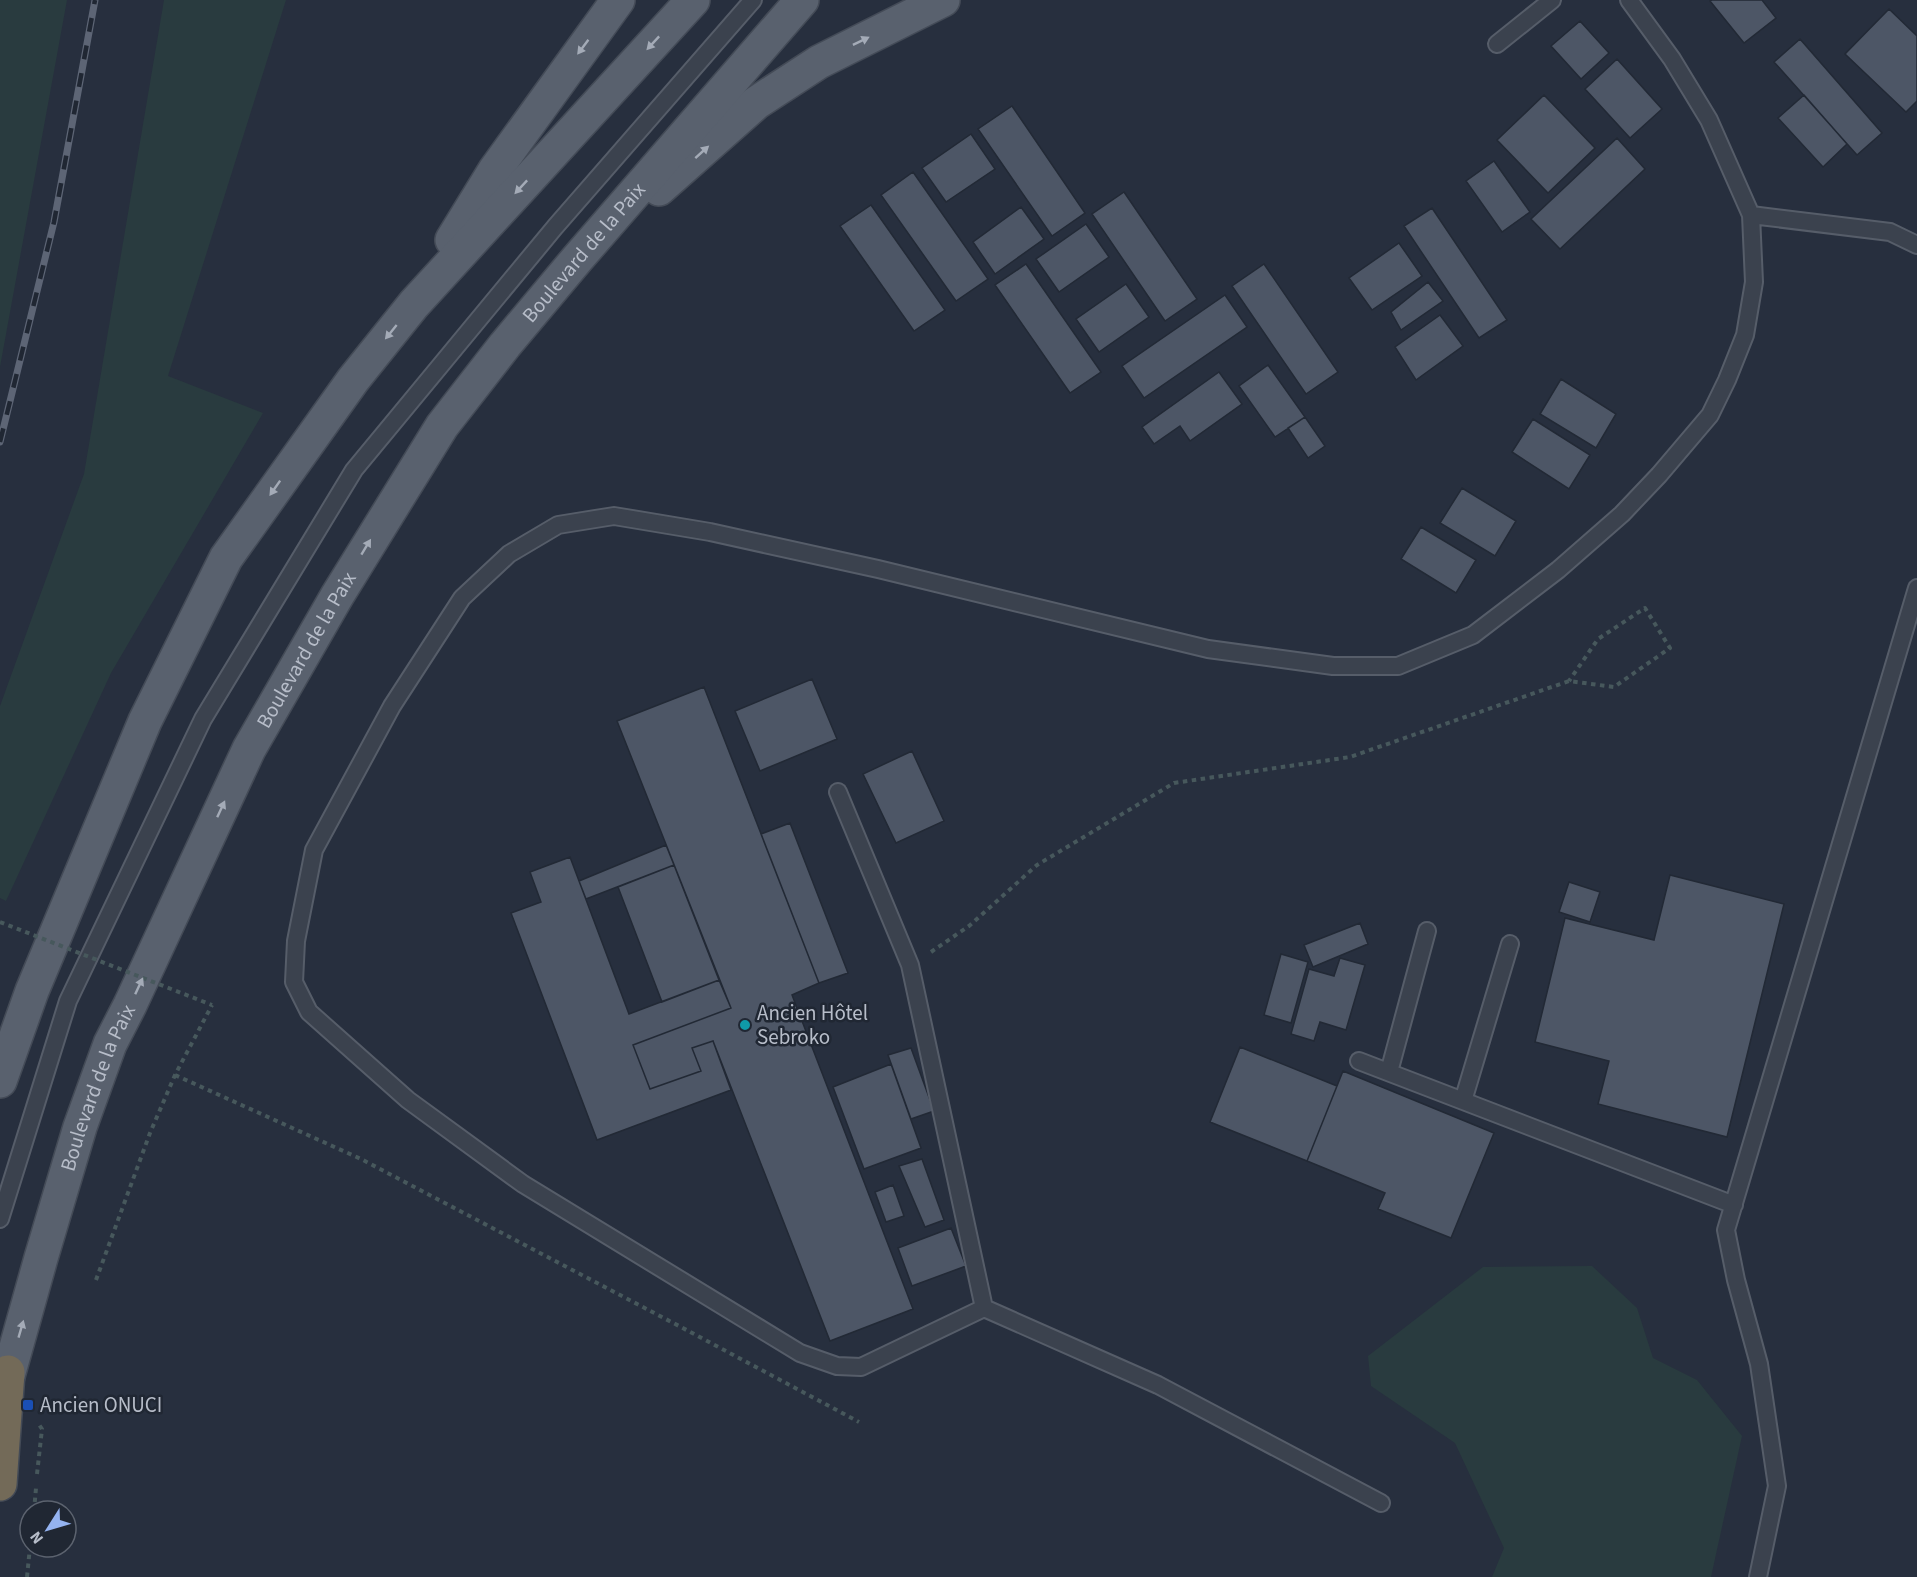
<svg xmlns="http://www.w3.org/2000/svg" width="1917" height="1577" font-family="'Source Sans 3',sans-serif">
<style>
.green{fill:#293b3f}
.building{fill:#4d5666;stroke:#222935;stroke-width:1.5}
.lines{fill:none;stroke-linecap:round;stroke-linejoin:round}
.service-casing{stroke:#565d69;stroke-width:20}
.primary-casing{stroke:#444b57;stroke-width:36}
.motorway-casing{stroke:#434a56;stroke-width:36}
.path{stroke:#47585c;stroke-width:4;stroke-dasharray:4.5 4.5;stroke-linecap:butt}
.service{stroke:#3b424e;stroke-width:16}
.primary{stroke:#59616e;stroke-width:33}
.motorway{stroke:#736a58;stroke-width:33}
.rail-casing{stroke:#5d6575;stroke-width:7}
.rail{stroke:#202733;stroke-width:4.5;stroke-dasharray:14;stroke-linecap:butt}
.path-bridge{stroke:#47585c;stroke-width:4;stroke-dasharray:4.5 4.5;stroke-linecap:butt}
.oneway{fill:#a4abb7}
.culture-dot{fill:#0f9aa8;stroke:#202733;stroke-width:2}
.transit-dot{fill:#1a4fb4;stroke:#202733;stroke-width:2}
.labels{text-anchor:middle;dominant-baseline:central;stroke-width:5;stroke-linejoin:round;paint-order:stroke}
.street-label{font-size:21px;fill:#b7bdc9;stroke:#202733}
.poi-label{font-size:21px;fill:#b7bdc9;stroke:#202733;text-anchor:start}
</style>
<rect width="100%" height="100%" fill="#272f3e"/>
<path class="green" d="M0,0H67L0,367Z
M164,0H286L168,376L263,413L111,673L6,901L0,898V706L84,474Z
M1592,1266L1637,1308L1653,1358L1697,1380L1742,1436L1711,1577H1492L1504,1548L1455,1443L1371,1386L1368,1356L1483,1267Z"/>
<path class="building" d="M1712,0H1762L1776,18L1744,43L1710,1Z
M1889,9L1917,36V101L1906,112L1845,54Z
M1580,21L1609,53L1581,79L1551,46Z
M1800,39L1882,133L1857,155L1774,62Z
M1617,59L1662,109L1630,138L1585,89Z
M1544,95L1595,148L1548,193L1497,140Z
M1804,95L1847,144L1823,167L1778,118Z
M1012,106L1085,213L1052,236L978,129Z
M971,134L995,169L946,202L922,168Z
M1617,138L1645,169L1560,249L1531,219Z
M1494,161L1530,212L1502,232L1466,181Z
M913,172L988,279L956,301L881,195Z
M1124,192L1197,299L1165,321L1092,214Z
M871,205L945,310L914,331L840,226Z
M1021,207L1044,239L995,274L973,242Z
M1432,208L1507,320L1479,338L1404,226Z
M1086,224L1109,257L1059,292L1036,259Z
M1399,243L1422,276L1372,310L1349,278Z
M1026,264L1101,372L1070,393L995,285Z
M1264,264L1338,372L1306,394L1232,286Z
M1428,282L1443,301L1401,330L1391,312Z
M1126,284L1149,317L1099,352L1076,319Z
M1225,295L1247,327L1144,398L1122,366Z
M1440,315L1463,346L1416,380L1395,347Z
M1268,365L1305,417L1275,437L1239,386Z
M1219,372L1242,404L1190,441L1180,426L1154,444L1142,427Z
M1561,379L1616,414L1596,448L1540,414Z
M1305,417L1325,446L1308,458L1288,428Z
M1533,419L1590,455L1569,489L1512,452Z
M1462,488L1516,521L1495,556L1440,523Z
M1421,527L1476,560L1456,593L1401,559Z
M812,679L837,739L760,771L735,711Z
M704,687L819,983L792,995L913,1309L830,1341L713,1041L692,1048L701,1071L650,1089L633,1045L731,1008L617,721Z
M912,751L944,821L896,843L863,774Z
M790,823L848,973L819,983L761,834Z
M666,845L674,865L586,899L579,881Z
M570,857L629,1014L719,980L731,1008L633,1045L650,1089L701,1071L692,1048L713,1041L731,1090L597,1140L511,913L541,902L530,872Z
M674,865L719,980L662,1002L618,887Z
M1670,875L1784,904L1727,1137L1598,1104L1609,1061L1535,1042L1565,918L1654,940Z
M1569,882L1600,892L1590,922L1559,912Z
M1360,923L1368,944L1313,967L1304,945Z
M1281,954L1308,962L1291,1023L1264,1015Z
M1340,958L1365,965L1346,1030L1320,1022L1314,1041L1291,1034L1309,969L1334,976Z
M1240,1047L1337,1086L1307,1161L1210,1122Z
M911,1048L934,1111L911,1119L888,1055Z
M891,1064L921,1148L864,1169L833,1087Z
M1343,1071L1494,1133L1451,1238L1378,1209L1385,1193L1307,1161Z
M922,1159L944,1220L925,1227L899,1166Z
M893,1185L904,1216L886,1222L875,1192Z
M951,1228L966,1266L912,1286L898,1248Z"/>
<g class="lines">
<g class="service-casing">
<path id="service" d="M1497,44L1552,0
M1751,215L1890,232L1917,245
M838,792L910,965L984,1308
M1359,1061L1734,1205
M1389,1072L1427,931
M1463,1101L1510,944
M0,1219L68,1001L203,719L354,470L555,227L753,0
M1381,1503L1158,1385L984,1308L861,1367L837,1366L800,1353L523,1184L408,1100L309,1012L294,982L296,941L314,850L392,706L462,598L509,554L558,525L614,516L710,532L878,569L1208,649L1333,666H1398L1473,635L1558,570L1622,514L1659,475L1710,415L1727,380L1745,335L1754,282L1751,215L1709,120L1672,59L1629,0
M1758,1577L1777,1486L1759,1364L1736,1280L1726,1230L1917,588"/>
</g>
<g class="primary-casing">
<g id="primary">
<path d="M659,189L756,103L819,62L943,0"/>
<path d="M452,240L495,170L618,0"/>
<path d="M0,1081L32,991L145,721L226,558L353,380L414,304L693,0"/>
<path id="s1" d="M1,1401L41,1258L80,1127L110,1044L130,1005L249,749L337,596L442,426L505,345L578,258L802,0"/>
</g>
</g>
<g class="motorway-casing">
<path id="motorway" d="M0,1484L8,1372"/>
</g>
<path class="path" d="M931,952L969,926L1037,865L1174,783L1350,757L1569,681L1614,687L1670,648L1645,608L1598,639L1569,681
M175,1075L361,1159L679,1326L859,1422
M96,1280L150,1133L175,1075L212,1005
M37,1474L42,1429L38,1423
M34,1511L36,1488
M27,1577L30,1547"/>
<use href="#service" class="service"/>
<use href="#primary" class="primary"/>
<use href="#motorway" class="motorway"/>
<g class="rail-casing">
<path id="rail" d="M0,442L54,222L95,0"/>
</g>
<use href="#rail" class="rail"/>
<path class="path-bridge" d="M0,922L212,1005"/>
</g>
<defs><path id="oneway-solid" d="M-6-.8H1V-3.2L6.5 0L1 3.2V.8H-6Z" transform="scale(1.5)"/></defs>
<g class="oneway">
<use href="#oneway-solid" transform="translate(861 41) rotate(-26)"/>
<use href="#oneway-solid" transform="translate(653 43) rotate(133)"/>
<use href="#oneway-solid" transform="translate(583 47) rotate(127)"/>
<use href="#oneway-solid" transform="translate(702 152) rotate(-42)"/>
<use href="#oneway-solid" transform="translate(521 187) rotate(133)"/>
<use href="#oneway-solid" transform="translate(391 332) rotate(129)"/>
<use href="#oneway-solid" transform="translate(275 488) rotate(125)"/>
<use href="#oneway-solid" transform="translate(366 547) rotate(-59)"/>
<use href="#oneway-solid" transform="translate(221 809) rotate(-65)"/>
<use href="#oneway-solid" transform="translate(139 986) rotate(-65)"/>
<use href="#oneway-solid" transform="translate(21 1329) rotate(-74)"/>
</g>
<circle class="culture-dot" cx="745" cy="1025" r="6"/>
<rect class="transit-dot" x="22" y="1399" width="12" height="12" rx="3"/>
<g class="labels">
<g class="street-label">
<text stroke="none"><textPath href="#s1" startOffset="1300">Boulevard de la Paix</textPath></text>
<text stroke="none"><textPath href="#s1" startOffset="814">Boulevard de la Paix</textPath></text>
<text stroke="none"><textPath href="#s1" startOffset="328">Boulevard de la Paix</textPath></text>
</g>
<g class="poi-label">
<text x="757" y="1013">Ancien Hôtel<tspan x="757" dy="24">Sebroko</tspan></text>
<text x="40" y="1405">Ancien ONUCI</text>
</g>
</g>
<g transform="translate(48 1529) rotate(233)"><circle r="28" fill="#202733" stroke="#5c636f" stroke-width="1.5"/>
<path d="M0-4.5L10 22L0 15L-10 22Z" fill="#94b3f1"/>
<text y="-9" font-size="16" font-weight="bold" text-anchor="middle" fill="#b7bdc9">N</text>
</g>
</svg>
